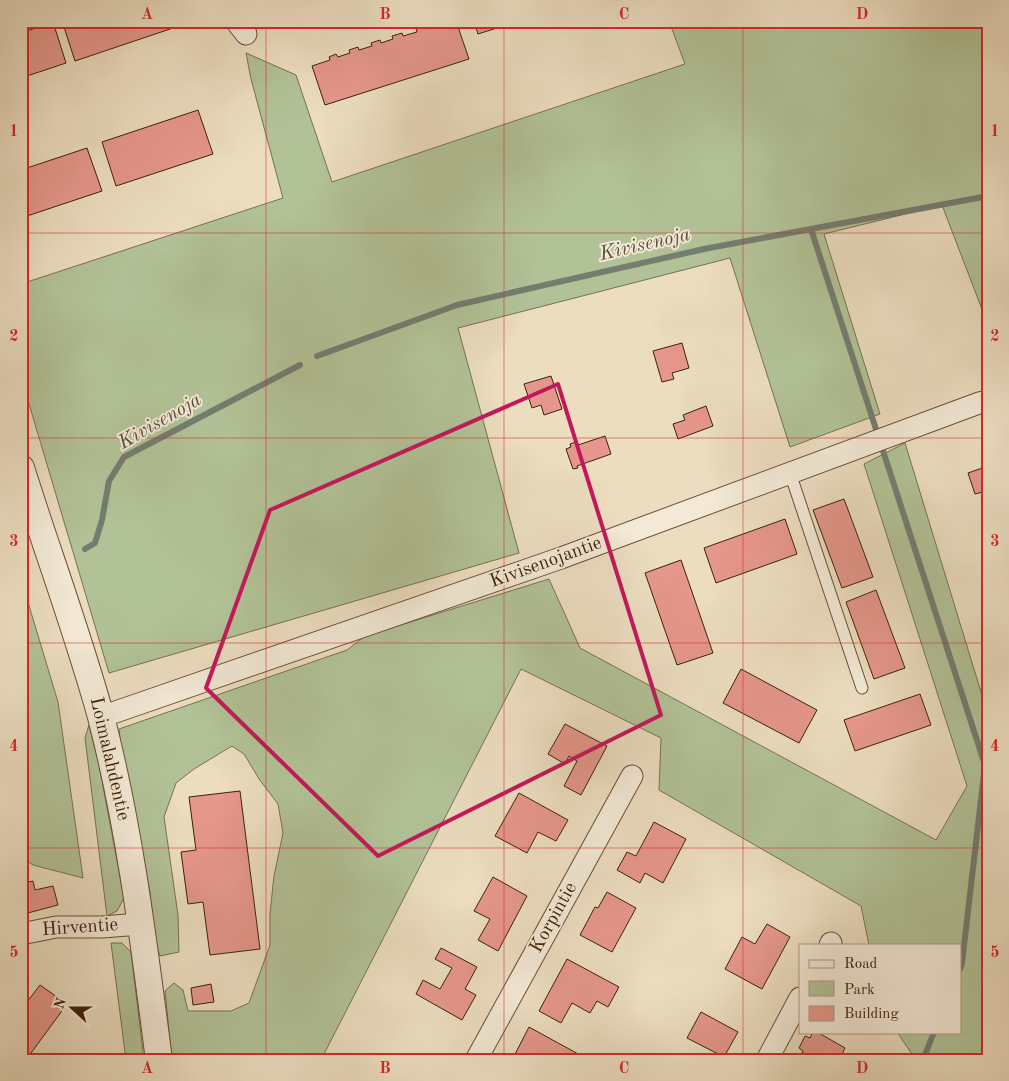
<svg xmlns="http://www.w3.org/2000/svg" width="1009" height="1081" font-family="'Old Standard TT',serif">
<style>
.green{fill:#b2c297;stroke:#77724e}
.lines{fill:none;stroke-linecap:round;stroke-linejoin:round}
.stream{stroke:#747d70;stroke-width:6}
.building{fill:#e6978b;stroke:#3c2105}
.service-casing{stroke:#685034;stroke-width:13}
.minor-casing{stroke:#685034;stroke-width:23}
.tertiary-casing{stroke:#685034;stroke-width:28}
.service{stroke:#f3e9d6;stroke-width:11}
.minor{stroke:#f3e9d6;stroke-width:21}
.tertiary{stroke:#f3e9d6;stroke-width:26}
.marked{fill:none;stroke:#c2185b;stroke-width:4;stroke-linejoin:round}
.grid{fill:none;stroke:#d62828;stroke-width:1;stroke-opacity:0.55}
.labels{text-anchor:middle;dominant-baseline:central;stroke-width:4;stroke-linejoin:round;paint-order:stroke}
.street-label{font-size:19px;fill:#3c2105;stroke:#f3e9d6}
.water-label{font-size:20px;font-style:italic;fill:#584f3b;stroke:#f3e9d6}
.neatline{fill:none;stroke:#d62828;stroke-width:2}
.grid-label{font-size:16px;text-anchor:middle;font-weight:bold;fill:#d62828}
</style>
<rect width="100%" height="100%" fill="#ecddc0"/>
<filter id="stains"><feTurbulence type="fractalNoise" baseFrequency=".004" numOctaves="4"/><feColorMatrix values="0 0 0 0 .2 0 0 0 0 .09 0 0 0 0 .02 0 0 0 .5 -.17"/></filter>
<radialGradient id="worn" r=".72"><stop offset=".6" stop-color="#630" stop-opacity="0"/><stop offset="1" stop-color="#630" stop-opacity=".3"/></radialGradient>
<path class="green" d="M669,21H988V325L942,205L824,234L880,414L790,447L730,258L458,328L519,553L109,673L21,377V284L283,198L251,79L246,53L296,75L332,182L685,64Z
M905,443L988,715V1060H916L897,1032H960V945H869L861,906L659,790L661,738L521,669L321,1060H172L165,991L174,983L183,990L188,1011H231L249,1003L270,945V913L274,876L283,833L278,804L259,779L244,754L232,746L194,769L176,783L164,817L178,915L179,952L160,956L153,938L150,892L121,749L119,729L347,650L365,636L549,579L580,648L936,840L967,786L864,464Z
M21,579L58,702L83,878L33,865L21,857Z
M89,725L99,765L124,898L117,911L107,916L85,738Z
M111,943H122L131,952L144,1060H126Z"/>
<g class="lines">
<path class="stream" d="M811,229L985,765L962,963L960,969
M317,356L457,305L704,249L988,196
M85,549L95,543L102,520L109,481L124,457L300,365
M923,1060L934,1032"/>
</g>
<path class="building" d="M62,21H174L176,27L75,61Z
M449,21H456L469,59L325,105L312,66L330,60L329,57L336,54L338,57L350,53L349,50L358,47L359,50L372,46L371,43L380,40L381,43L393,39L392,36L402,33L403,36L417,32L416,28L432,23L433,26Z
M474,21H519L478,34Z
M53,22L66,63L21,78V33Z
M198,110L213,154L116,186L102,142Z
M87,148L102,191L21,218V170Z
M682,343L689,368L672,373L674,379L662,382L653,351Z
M551,376L562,409L544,415L541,405L532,408L524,384Z
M706,406L713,426L678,439L673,424L685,420L683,415Z
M605,436L611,454L577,466L578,468L573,469L566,449L571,447L570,444L576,442L578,445Z
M988,466V505L983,492L975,494L968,473Z
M844,499L873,577L842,588L813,510Z
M785,519L797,554L716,583L704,548Z
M681,560L713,653L677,665L645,573Z
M876,590L905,668L874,679L846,602Z
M741,669L817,710L799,743L723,703Z
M920,694L931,725L855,751L844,720Z
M565,724L607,746L581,795L564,786L577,761L569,756L565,764L548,754Z
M240,791L260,949L210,955L203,902L188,904L181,852L196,850L189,797Z
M519,793L568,820L556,841L538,832L527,853L495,836Z
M654,822L686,839L663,883L645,873L640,883L617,870L627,852L636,856Z
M493,877L527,896L498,951L478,940L490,919L474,911Z
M33,881L35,890L53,886L58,905L24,914L21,903V884Z
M607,892L636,908L612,952L580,935L595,907L598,908Z
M767,924L790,937L762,989L725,969L742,937L755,944Z
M441,948L477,967L465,989L476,995L462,1020L416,994L423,980L440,989L452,968L435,959Z
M567,959L619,987L608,1007L597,1001L590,1013L572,1003L561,1023L539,1011Z
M211,984L214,1002L193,1005L191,988Z
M40,985L67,1004L26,1060H21V1010Z
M701,1012L738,1032L724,1057L687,1038Z
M529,1027L580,1055L577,1060H512Z
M813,1032H817L845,1048L839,1060H798L803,1051L799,1048L805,1036L810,1038Z"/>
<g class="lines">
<g class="service-casing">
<path id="service" d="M790,473L862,688"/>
</g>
<g class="minor-casing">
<path id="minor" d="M236,21L246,34
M101,717L561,558L979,403L988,401
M21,934L56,927H102L140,924
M830,945L831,943
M476,1060L632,776
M767,1060L800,998"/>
</g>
<g class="tertiary-casing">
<path id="tertiary" d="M21,468C47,551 78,633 101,717C130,828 144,945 159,1060"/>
</g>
<use href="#service" class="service"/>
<use href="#minor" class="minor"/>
<use href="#tertiary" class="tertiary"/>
</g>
<path class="marked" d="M558,384L661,715L378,856L206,688L270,510Z"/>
<path class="grid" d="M266,21V1060M504,21V1060M743,21V1060M21,233H988M21,438H988M21,643H988M21,848H988"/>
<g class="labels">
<g class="street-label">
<text transform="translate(546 563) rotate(-20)">Kivisenojantie</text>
<text transform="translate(109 759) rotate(77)">Loimalahdentie</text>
<text transform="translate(554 918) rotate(-61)">Korpintie</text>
<text transform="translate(80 928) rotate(-4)">Hirventie</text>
</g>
<g class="water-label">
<text transform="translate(645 245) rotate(-13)">Kivisenoja</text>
<text transform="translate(160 422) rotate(-30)">Kivisenoja</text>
</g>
</g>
<rect width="1009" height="1081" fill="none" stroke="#ecddc0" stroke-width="55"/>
<rect x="799" y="944" width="162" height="90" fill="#f3e9d6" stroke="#aa9982"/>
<rect x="809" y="960" width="25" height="8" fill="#f3e9d6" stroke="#aa9982"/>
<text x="844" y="968" font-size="15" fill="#3c2105">Road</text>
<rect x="809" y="981" width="25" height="15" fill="#b2c297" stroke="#aa9982"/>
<text x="844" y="994" font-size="15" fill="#3c2105">Park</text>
<rect x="809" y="1006" width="25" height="15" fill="#e6978b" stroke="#aa9982"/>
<text x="844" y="1018" font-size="15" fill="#3c2105">Building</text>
<g transform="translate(72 1008) rotate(291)" stroke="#f3e9d6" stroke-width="4" paint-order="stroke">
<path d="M0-4L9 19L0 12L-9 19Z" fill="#3c2105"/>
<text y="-8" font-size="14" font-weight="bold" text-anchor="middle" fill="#3c2105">N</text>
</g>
<rect x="28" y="28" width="954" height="1026" class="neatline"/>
<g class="grid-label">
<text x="147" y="19">A</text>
<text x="385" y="19">B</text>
<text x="624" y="19">C</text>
<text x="862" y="19">D</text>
<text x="14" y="136">1</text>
<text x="995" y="136">1</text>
<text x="14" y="341">2</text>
<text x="995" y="341">2</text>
<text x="14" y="546">3</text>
<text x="995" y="546">3</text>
<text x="14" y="751">4</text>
<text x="995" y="751">4</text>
<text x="14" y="957">5</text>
<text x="995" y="957">5</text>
<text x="147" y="1073">A</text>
<text x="385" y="1073">B</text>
<text x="624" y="1073">C</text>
<text x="862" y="1073">D</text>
</g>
<rect width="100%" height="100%" filter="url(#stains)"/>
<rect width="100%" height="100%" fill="url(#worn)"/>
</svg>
